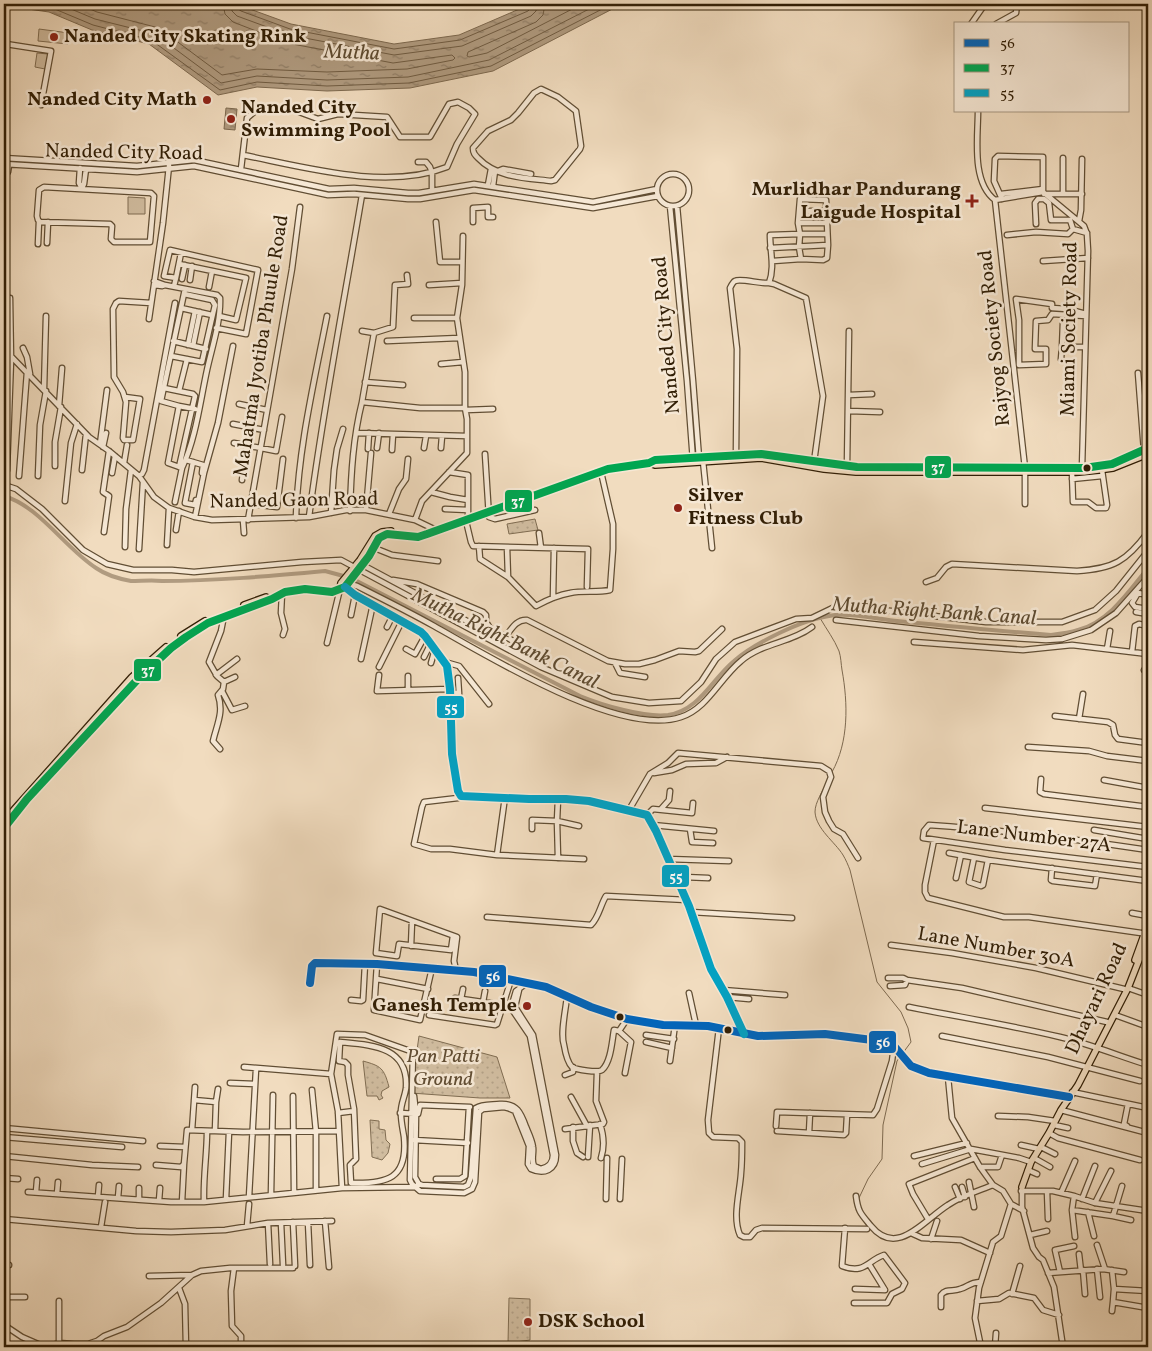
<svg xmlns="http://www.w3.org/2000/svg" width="1152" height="1351" font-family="Vollkorn,serif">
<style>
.park{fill:url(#park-dots);stroke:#806d52}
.pitch{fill:#d0bc9f;stroke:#806d52}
.water{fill:url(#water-ripples);stroke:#7d694f}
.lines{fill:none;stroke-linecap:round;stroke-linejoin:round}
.shore{stroke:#705c42;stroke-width:1}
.stream{stroke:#7d694f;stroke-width:1}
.canal{stroke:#b09b80;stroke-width:4}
.minor-casing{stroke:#614e34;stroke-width:7}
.major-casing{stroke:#311e05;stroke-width:8}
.minor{stroke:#f6e8d5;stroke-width:4.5}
.major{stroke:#f1dcbf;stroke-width:5.5}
.bus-1-casing{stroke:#f6e8d5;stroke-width:11}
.bus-2-casing{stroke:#f6e8d5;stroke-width:11}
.bus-3-casing{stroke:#f6e8d5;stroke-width:11}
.bus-1{stroke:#0065bd;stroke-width:8}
.bus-2{stroke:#00a651;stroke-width:8}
.bus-3{stroke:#02a2c4;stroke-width:8}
.poi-dot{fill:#8f2418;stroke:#f6e8d5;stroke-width:2}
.bus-dot{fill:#311e05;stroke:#f6e8d5;stroke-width:2}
.labels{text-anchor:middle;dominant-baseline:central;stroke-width:5;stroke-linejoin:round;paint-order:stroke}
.poi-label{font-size:20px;font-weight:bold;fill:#311e05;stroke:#f6e8d5;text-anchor:start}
.street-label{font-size:20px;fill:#311e05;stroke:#f6e8d5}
.park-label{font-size:20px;font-style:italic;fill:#614d33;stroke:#f6e8d5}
.water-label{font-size:21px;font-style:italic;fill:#5d4a30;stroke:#f6e8d5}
.line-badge{stroke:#f6e8d5;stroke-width:2}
.badge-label{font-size:14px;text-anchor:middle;font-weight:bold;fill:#fff}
</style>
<defs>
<pattern id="park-dots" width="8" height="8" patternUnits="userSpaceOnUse" patternTransform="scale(1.25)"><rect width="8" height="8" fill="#d0bc9f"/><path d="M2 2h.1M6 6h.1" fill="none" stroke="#b3a187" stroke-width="1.8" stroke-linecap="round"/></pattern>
<pattern id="water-ripples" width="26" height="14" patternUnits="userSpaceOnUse" patternTransform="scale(1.25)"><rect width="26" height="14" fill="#b09b80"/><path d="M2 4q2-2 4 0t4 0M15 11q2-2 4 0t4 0" fill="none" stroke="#907e67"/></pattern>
</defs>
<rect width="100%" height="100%" fill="#f1dcbf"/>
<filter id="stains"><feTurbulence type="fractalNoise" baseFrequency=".004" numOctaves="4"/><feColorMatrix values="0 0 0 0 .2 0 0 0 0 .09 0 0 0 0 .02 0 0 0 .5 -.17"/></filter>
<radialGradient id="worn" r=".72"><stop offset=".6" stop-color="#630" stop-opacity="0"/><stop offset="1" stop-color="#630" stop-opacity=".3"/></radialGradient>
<path class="park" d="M535,519L538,530L509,534L507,524Z
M419,1036L497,1057L510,1098H480L411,1093Z
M363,1061C381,1066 384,1068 389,1087L382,1091L381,1095L383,1098L379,1100L377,1096H367Z
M370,1120L379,1121V1129L385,1130L386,1140L390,1144L388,1153L382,1160L372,1157Z
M509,1298L530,1299V1340L508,1343Z"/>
<path class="pitch" d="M39,29L69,33L68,44L38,41Z
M37,53L48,54L45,69L35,67Z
M128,197L145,198V214H128Z"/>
<path class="water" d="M4,4H236L291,24L394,44L459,35L531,4H622L493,71L410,88L327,91L257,87L218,95L149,44L92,30L49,12L7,6Z
M226,108L237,109L235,130L224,129Z"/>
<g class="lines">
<path class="shore" d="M28,4L50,7L93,25L151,40L220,90L257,82L327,86L409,83L491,66L612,4
M59,4L95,19L155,34L221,83L257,76L327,80L408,77L489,60L599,4
M78,4L97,12L159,28L222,75L257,69L327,72L407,69L453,60L455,58L452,55L393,63L287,43L233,22L225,14L223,4
M231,4L232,11L237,16L289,35L394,55L462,46L531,16L536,11L538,4
M237,4V8L241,11L290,29L394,49L460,40L528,11L531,8L532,4
M545,4L543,15L536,22L468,52L467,56L469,57L487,53L582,4"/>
<path class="stream" d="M820,618C827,630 834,639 839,651C841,657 841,664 842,670C848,703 849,742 832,772
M827,782C823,791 815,802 815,812C816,829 835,842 843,855C846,860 848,865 850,870L877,982L901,1012L908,1028L911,1042L897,1061L883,1125L882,1159L868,1179L859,1198"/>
<path class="canal" d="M4,496C39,506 65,548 96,568C106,575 120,579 131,581C141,581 152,580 162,581C216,581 271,576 325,571L351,578L580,696C602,705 645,718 668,715C700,710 712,679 734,661C755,643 801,620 829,616C847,612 878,619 897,621C948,626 1000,631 1051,635C1060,634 1069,633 1078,630C1109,622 1129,591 1148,568"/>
<g class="minor-casing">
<path id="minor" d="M971,24L985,4
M996,24L1016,13L1017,4
M6,44L51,51L41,105
M541,89L558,97L576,111L581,146L580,149L555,180L551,181C526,178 497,178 478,158C475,155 473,153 473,148L488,131L511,120L518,113L534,93Z
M978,111C978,137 971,182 995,200L1043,192L1084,226L1087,234L1088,251L1082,468
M4,158L137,166L194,160L329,189L354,188L408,193H419L474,184L593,202L657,189
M418,162H426L430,167L432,173V191
M4,164L137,172L194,166L328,195L354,194L408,199H420L474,190L593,208L658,196
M80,168L79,183L82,188L84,184L86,169
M241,169L247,118L260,107L291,109L318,119L338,114L387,117L400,137H430L449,104L458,102L469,108L475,114L457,144L447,167C387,191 304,167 243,155
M4,171L8,172L9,165
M498,171L503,169L531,174
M657 190a16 16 0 1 1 32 0a16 16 0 1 1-32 0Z
M488,185L491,169
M493,186L495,171
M44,187L151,193L154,196L150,242H114L111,239L112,226L110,224L40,222L38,220L37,216L39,190Z
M1001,194L1043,189
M1044,194H1082
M1063,194V158
M1002,199L994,181L995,159L998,156L1043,157V192
M995,200L1025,468V504
M670,206L687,381L693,461
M677,206L693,381L699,458
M799,211H826
M1079,221L1081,210L1082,159
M436,222L440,262H462
M473,222V208L488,207V217H493
M798,223H827
M1036,224L1035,203L1038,199H1044L1049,203L1051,220H1070L1073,229
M1007,235L1036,232L1068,234L1073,229L1087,233
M47,243L48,222
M38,244L39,221
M801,259L823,260L827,258L828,245
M773,261L801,259L799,247L800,234H827
M1043,261L1088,258
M179,264L246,278L236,320L219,316
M176,278L181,253
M182,279L185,265
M190,280L192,266
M769,283L774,284L806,298L823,396L814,462
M154,285L162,286L165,285L154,281
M165,285L217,295L220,298C221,321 212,347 207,370C200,402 196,438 182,468L168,463L179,406L161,401L185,289
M429,285L462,283
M174,286L176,278L164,276L170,250L258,270L246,334L216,328
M209,287L212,271
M181,308L212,315
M1086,316L1052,314L1048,320L1036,321L1035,349H1046V364L1019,365V320L1016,299L1052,304V308L1067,309L1086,314
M414,318H457
M149,319L163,223L169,166
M1063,322L1062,347H1085
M362,331L374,333L362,402
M374,333L393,327L395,285L408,284L407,275
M173,341L206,349
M387,341L459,338
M188,345L195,311
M193,346L200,312
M23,348L27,357L30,374
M4,349L89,437L109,451L139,476L154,497L169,508L195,517L212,520L309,517L346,510H366L415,520L438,531
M171,356L202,362L215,305L212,300L184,294
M1061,359L1062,347
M441,364L463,362
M1138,373L1144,451
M365,382L403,385
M164,388L193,394L195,396L179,467
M44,389L46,316
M179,391L187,359
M849,395L872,394
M125,397L140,399L133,440H124L123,438L126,402L123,392L114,377L113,309L116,303L119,301L151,303
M239,404L267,410
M59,406L62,368
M179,406L195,409
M466,410L493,409
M849,411L880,412
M233,424L264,430
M357,433L467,436
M234,443L276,451L282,417
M100,444L107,390
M103,447L106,433
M377,448L379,433
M424,448L426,436
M441,448L442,436
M368,449L369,433
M392,450L393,434
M485,454L489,517L495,519L535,510
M736,455L737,349L730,288C731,286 733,282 735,281C740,278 761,284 769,283C775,267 770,252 770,235L800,234L798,223L800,199L826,200L828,245L770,248
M186,460L203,465L202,473
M703,461L712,548
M193,462L185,503L195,505L196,500
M124,463L127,445
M55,466V442L61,407
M847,466L849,331
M7,470L11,360L10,298
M82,470L86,434
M449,472L468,475V520
M1072,472L1073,502H1088L1096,508H1106L1107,505L1102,470
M112,473L115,456
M19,476L27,372
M38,476L40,425L46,391
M139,476L142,474L144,470L175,303
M1072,479L1102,476
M242,480L247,445
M4,485L16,489L42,509L83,550L107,564L133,570H172L194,572L302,562L341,560L541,667L612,697L649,703L681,701L701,682L716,659L735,642L796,619L812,618L839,605L986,622H1062L1095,610L1116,591L1148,551
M431,492L450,497L468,500
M65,501L71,443L77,424
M175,502L182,468
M251,504L277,507L283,459
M445,509L468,510
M366,510L371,453
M350,511C351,474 353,438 362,402L420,408H465
M331,513L334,470L337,449L343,429
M389,514L399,489L406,479L408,459
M195,517L204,473L218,423L233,346
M309,517C323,409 344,302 362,195
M296,518C298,449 314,383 327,316
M243,520L244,533
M248,520L292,269L300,207
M415,520L422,501L467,453V419L465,408V372L457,318L462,285L463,236
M466,521L471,542L473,546L588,549L587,587
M176,530L179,511
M104,532L109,496L103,492L109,451
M539,533L541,548
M167,545L169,508
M479,546L480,559L508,577
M125,547L126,509L131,470
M372,547L392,555L438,561
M507,547L508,577L536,606C547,600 558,595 570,593C583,590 597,593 610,590L613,549V524L601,472
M139,549L143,482
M359,563L495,636L505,637C511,630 516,619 527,620L608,661L625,664H639L655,660L679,651L695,652L699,651L722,629
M393,580L417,584L483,612L486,615V622L490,628L540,656
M926,582L937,578L946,567L952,564L1077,571C1113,569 1127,561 1148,532
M346,583L357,586C383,599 409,612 434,626C488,656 620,738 681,717C707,709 720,678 741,661C761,643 791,643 812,627
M345,587L355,595L421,632L425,636L447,666L450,689L452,754L458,791L461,796L529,799H566L589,801L647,815L656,831L689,906L711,969L727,997L744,1034
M282,593L281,613L285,629L283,635
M1148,595L1138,593L1132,603L1135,607L1148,609
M553,598L554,548
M1136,612L1148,614
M351,615L355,595
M836,620L979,636L1046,640L1062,639L1091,630L1116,613L1148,577
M387,627L393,615
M914,642L1023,650L1072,645L1148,654
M327,643L340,589
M406,649L415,654L425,636
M1107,649L1110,631
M1132,652L1135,626L1139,624L1148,626
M424,657L431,643
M361,659L373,604
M445,662L459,666L489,704
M431,663L435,649
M615,663L620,673L645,677
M379,667L402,621
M1144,670L1148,671
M216,675L237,659
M379,675L377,691L450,689
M458,678L459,693
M224,682L235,677
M408,690V676
M222,691L232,710L245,706
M450,693H459V709
M1055,716L1108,722L1113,725L1115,735L1118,739L1148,743
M1079,719L1083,694
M1028,747L1089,751L1107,756L1148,761
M220,749L213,741C217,724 224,712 218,695L223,689L224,682L217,676L209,662L221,631L224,616
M654,773L672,770L686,764L716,763L727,757
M1041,779L1040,792L1044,794L1148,807
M1104,780L1148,788
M461,796L458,798L424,802L422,807L414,844L431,849H450L497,855L505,797
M985,808L1148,827
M661,809L669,800L670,791
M629,810L650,774L668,763L678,753L821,766L829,771L831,777L823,797L825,812L829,821L834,829L843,834L858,858
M647,815L653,809L692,813L693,803
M653,825L714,831
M532,829V820L557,821L558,799
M690,829L692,842L713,843
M1094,830L1148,839
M934,840L925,885V892L928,898L1004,917H1029L1148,934
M1148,850C1075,839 1003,830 929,825L924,831L923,838L1005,850L1148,867
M949,853L988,860L1148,881
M497,855L584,859
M558,858L557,821L579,826
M974,858L969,882L981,886L983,885L988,860
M668,859L729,861
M1052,868L1051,880L1053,881L1095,886L1097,874
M956,878L961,855
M677,879L684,877L708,878
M691,912L792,918
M1132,913L1148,916
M487,917L591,925C599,917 600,906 606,896L687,900
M453,936L451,950L399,944L397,956L376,953L380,909L457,937L454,961L456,970
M891,945L952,953L1036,968L1124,989
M411,946L412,921
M377,964L374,1010L420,1020L432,968
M888,978H903L907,980L962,988L1107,1022
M377,979L428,989
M310,983L312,966L315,963L377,964L474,972L546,987L591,1007L627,1019L663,1025L708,1026L758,1036L825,1034L880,1041L894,1046L911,1066L929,1073L1069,1097
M890,986L905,985L907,980
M1128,988L1148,995
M723,990L785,995
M689,993L696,1025
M567,996C566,1009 560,1033 564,1045C565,1051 568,1063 572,1067C577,1070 598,1073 602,1070C611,1062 612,1041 614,1030L619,1031L627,1019
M727,997L749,999
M455,998L503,1005L511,980
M461,999L463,989
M351,1000L361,1001L363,1000L365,964
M483,1002L485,991
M909,1007C959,1017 1010,1025 1060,1037C1090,1044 1119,1056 1148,1065
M429,1015L495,1025L497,1024L503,1005
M1115,1015L1148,1027
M719,1028L708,1120L709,1133L713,1137L738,1138L742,1142C742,1152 742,1163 741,1173C740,1192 732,1217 740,1235L744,1237H750L756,1230L762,1228L867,1229
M619,1031L631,1042L625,1073
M646,1035L674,1039
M942,1036L1048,1057L1140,1081
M340,1042C371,1045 409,1046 406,1088C405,1097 400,1105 401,1114C401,1122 403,1130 404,1137C408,1179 387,1184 351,1183L350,1165L356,1159L354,1109L348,1075V1065L345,1062L339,1061Z
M646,1042L672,1048
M670,1061L675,1025
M244,1067L331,1074
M565,1075L573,1072V1067
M948,1077L952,1118L980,1167L993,1185L1003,1191L1011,1204L1001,1236L993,1242L979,1288L975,1318L981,1347
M230,1083L255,1084
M312,1090L316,1132V1190
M1072,1092L1148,1108
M293,1096L294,1192
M414,1096L416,1114L415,1177L419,1184
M571,1097L587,1126
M194,1100L216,1102
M476,1108C482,1104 492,1105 500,1104C517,1103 521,1113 526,1127C529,1134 532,1140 533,1147C534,1153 531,1160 534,1166L541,1169C549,1167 553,1163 553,1155L530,1036L511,1008L516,991L527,983
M1061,1110L1148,1133
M338,1113L354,1111
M400,1113L418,1114L420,1105L470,1107
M998,1116L1028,1117L1055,1121
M600,1124C604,1136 605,1146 601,1158
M1054,1125L1068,1128
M776,1126L777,1112L873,1115L877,1109L892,1061L894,1046
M1127,1126L1124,1124L1128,1104
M573,1127V1141L577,1153L583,1157
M4,1128L143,1141
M565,1129L603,1124L604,1122L596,1101L597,1072
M192,1130L195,1087
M215,1131L216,1102L218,1089
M777,1131L844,1135L846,1133L847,1115
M809,1133L810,1113
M1049,1133L1058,1138L1140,1160
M4,1137L122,1147
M414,1140L468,1143
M1021,1145L1039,1149
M160,1146L185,1147
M1041,1147L1055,1154
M4,1156L92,1165L138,1167
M914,1156L967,1143
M588,1157L590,1125
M1034,1158L1050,1167
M922,1164L971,1149L1019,1158L1031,1162
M156,1165L181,1167L184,1164L187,1130L243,1132L339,1131
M980,1167H998L1002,1155
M1028,1170L1037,1174
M4,1178L18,1179
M436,1179H460L465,1176L469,1107
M969,1182L974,1207
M419,1184L422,1185L464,1187L468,1185L471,1177L476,1108
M955,1187L960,1199
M962,1187L965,1197
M1022,1187V1207L1033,1248L1039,1257L1043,1260L1054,1287L1063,1347
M342,1188L338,1111L331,1074L337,1034L365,1035L413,1052L410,1180L412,1184L420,1191L464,1193L472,1189L475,1182L479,1112L483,1109L504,1107L508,1108L515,1111L529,1146L528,1164L531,1169C544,1175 556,1170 556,1155L533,1035L515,1007L519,990
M1021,1191H1053L1074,1196L1095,1203L1148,1211
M1047,1191L1048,1219
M28,1192L171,1202H204L342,1188L415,1187L419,1184
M36,1192L37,1180
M1061,1193L1075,1161
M57,1194L58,1182
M271,1194L273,1095
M856,1196C858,1212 861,1214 871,1226C897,1258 924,1220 948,1205C961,1196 978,1191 993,1185
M98,1197L99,1185
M249,1197L256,1069
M118,1198L119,1186
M139,1199V1188
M226,1199L229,1132
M606,1199L607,1158
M620,1199L622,1159
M1082,1199L1095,1166
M159,1201L160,1188
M182,1202L184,1164
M204,1202C203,1178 207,1154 207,1131
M1095,1203L1111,1171
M1011,1204L1024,1211
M4,1207V1201
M1072,1210L1074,1196
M1088,1212L1094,1236
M1113,1216L1131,1220
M4,1219L136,1231L171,1232L225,1230L268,1223L332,1221
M928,1219L913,1194L909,1184L975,1158
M325,1221L329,1267
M293,1222L295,1266
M308,1222L310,1265
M268,1223L270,1264
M281,1223L283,1265
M247,1226L249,1204
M101,1227L105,1202
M845,1228L842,1266C865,1275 868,1260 884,1255L905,1283L902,1289L892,1294L887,1303H854
M911,1233L922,1238L961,1240L990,1253
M1030,1235L1047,1231
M1075,1237L1072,1210L1113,1216L1122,1186
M931,1239L937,1221
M1097,1245L1105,1269
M1079,1254L1081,1271
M4,1265H9
M234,1268L231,1291L232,1326L241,1336V1347
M1097,1269L1100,1297
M1083,1270L1085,1294
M1112,1270L1114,1289
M1060,1272L1055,1250L1074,1246
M1048,1273L1103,1269L1124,1272
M149,1276L192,1275
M179,1288L185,1304L186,1347
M855,1289L885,1290L869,1264
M1148,1291L1114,1289L1113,1302L1148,1308
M1012,1294L1020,1266
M4,1297H25
M977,1301L999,1299L1009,1293L1034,1298L1043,1310L1059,1315
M941,1307V1295C946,1288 953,1292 960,1289C970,1286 968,1283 980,1282
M1112,1311L1113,1302
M4,1325L22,1337L45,1347L59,1343L74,1344H88L97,1341L104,1336L127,1327L161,1303L192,1275L201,1271L230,1268H293
M59,1343V1301
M9,1346L10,1347
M959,1347H972
M995,1347L996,1333"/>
</g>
<g class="major-casing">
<path id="major" d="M649,463L655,465L761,458L824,469L856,472H1084L1113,468L1148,454
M340,589L341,583L360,560L375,536L382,532L391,531
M244,605L266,597
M181,636L205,621
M4,821L132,677L166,647
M4,828L27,799L138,679L171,648L186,637L208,623L272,599L285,592L305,589L332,592L345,587L369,556L379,538L387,534L418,537L427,534L608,469L649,463L655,460L761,454L857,467L1084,468L1112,464L1148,448
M1135,960L1148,924
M1022,1187L1031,1162L1049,1133L1061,1110L1078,1085L1128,988L1148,937"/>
</g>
<use href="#minor" class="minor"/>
<use href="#major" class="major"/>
<g class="bus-1-casing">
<path id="bus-1" d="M310,983L312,966L315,963L377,964L474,972L546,987L591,1007L627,1019L663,1025L708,1026L758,1036L825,1034L880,1041L894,1046L911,1066L929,1073L1069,1097"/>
</g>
<g class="bus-2-casing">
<path id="bus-2" d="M4,828L27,799L138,679L171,648L186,637L208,623L272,599L285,592L305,589L332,592L345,587L369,556L379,538L387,534L418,537L427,534L608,469L649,463L655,460L761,454L857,467L1084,468L1112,464L1148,448"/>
</g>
<g class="bus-3-casing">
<path id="bus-3" d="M345,587L355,595L421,632L425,636L447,666L450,689L452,754L458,791L461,796L529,799H566L589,801L647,815L656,831L689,906L711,969L727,997L744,1034"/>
</g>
<use href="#bus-1" class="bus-1"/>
<use href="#bus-2" class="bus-2"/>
<use href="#bus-3" class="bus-3"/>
</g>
<g class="poi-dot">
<circle cx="54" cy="37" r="5"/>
<circle cx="207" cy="100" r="5"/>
<circle cx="231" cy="119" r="5"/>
<path d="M969.5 193.5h5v5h5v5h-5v5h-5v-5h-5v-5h5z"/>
<circle cx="678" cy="508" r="5"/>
<circle cx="527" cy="1006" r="5"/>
<circle cx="528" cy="1322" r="5"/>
</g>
<g class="bus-dot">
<circle cx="1087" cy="468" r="4.5"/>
<circle cx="620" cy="1017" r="4.5"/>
<circle cx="728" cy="1030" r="4.5"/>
</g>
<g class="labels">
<g class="poi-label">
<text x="64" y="37">Nanded City Skating Rink</text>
<text x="197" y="100" text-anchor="end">Nanded City Math</text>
<text x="241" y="108">Nanded City<tspan x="241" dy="23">Swimming Pool</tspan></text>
<text x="961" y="190" text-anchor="end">Murlidhar Pandurang<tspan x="961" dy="23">Laigude Hospital</tspan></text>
<text x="688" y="496">Silver<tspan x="688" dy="23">Fitness Club</tspan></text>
<text x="517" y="1006" text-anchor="end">Ganesh Temple</text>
<text x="538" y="1322">DSK School</text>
</g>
<g class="street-label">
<text transform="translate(124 153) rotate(1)">Nanded City Road</text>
<text transform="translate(1070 329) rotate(-89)">Miami Society Road</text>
<text transform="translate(667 335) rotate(-95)">Nanded City Road</text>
<text transform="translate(995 338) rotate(-96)">Rajyog Society Road</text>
<text transform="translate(262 346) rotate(-81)">Mahatma Jyotiba Phuule Road</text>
<text transform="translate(294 501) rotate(-1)">Nanded Gaon Road</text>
<text transform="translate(1034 837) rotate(7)">Lane Number 27A</text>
<text transform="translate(996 948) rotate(10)">Lane Number 30A</text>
<text transform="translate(1097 999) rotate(-65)">Dhayari Road</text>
</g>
<g class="park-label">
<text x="443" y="1057">Pan Patti<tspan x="443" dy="23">Ground</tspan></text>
</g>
<g class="water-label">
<text transform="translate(352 53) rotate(2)">Mutha</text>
<text transform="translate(934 612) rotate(4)">Mutha Right Bank Canal</text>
<text transform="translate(505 639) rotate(26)">Mutha Right Bank Canal</text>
</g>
</g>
<g class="line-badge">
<rect x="924" y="455" width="28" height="24" rx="5" fill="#00a651"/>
<rect x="504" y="489" width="29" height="24" rx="5" fill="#00a651"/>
<rect x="133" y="658" width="29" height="24" rx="5" fill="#00a651"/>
<rect x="436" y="695" width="29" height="24" rx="5" fill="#02a2c4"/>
<rect x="661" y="864" width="29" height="24" rx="5" fill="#02a2c4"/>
<rect x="478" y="964" width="29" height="24" rx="5" fill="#0065bd"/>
<rect x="868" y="1030" width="29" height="24" rx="5" fill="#0065bd"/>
</g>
<g class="badge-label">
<text x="938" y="472">37</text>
<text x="518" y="506">37</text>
<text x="148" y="675">37</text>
<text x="451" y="712">55</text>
<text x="676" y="881">55</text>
<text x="493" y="981">56</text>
<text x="883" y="1047">56</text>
</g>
<rect width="1152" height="1351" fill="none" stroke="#f1dcbf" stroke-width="20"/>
<rect x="5" y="5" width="1142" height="1341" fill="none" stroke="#311e05" stroke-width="2.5"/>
<rect x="10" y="10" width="1132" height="1331" fill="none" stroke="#311e05"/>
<rect x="954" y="22" width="175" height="90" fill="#f6e8d5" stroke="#a79782"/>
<rect x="964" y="39" width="25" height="8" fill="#0065bd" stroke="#a79782"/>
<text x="1000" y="48" font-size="15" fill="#311e05">56</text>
<rect x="964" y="64" width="25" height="8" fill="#00a651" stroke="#a79782"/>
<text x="1000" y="72" font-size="15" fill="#311e05">37</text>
<rect x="964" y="89" width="25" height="8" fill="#02a2c4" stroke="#a79782"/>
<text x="1000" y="98" font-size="15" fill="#311e05">55</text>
<rect width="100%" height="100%" filter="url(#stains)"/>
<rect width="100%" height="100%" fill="url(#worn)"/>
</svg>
